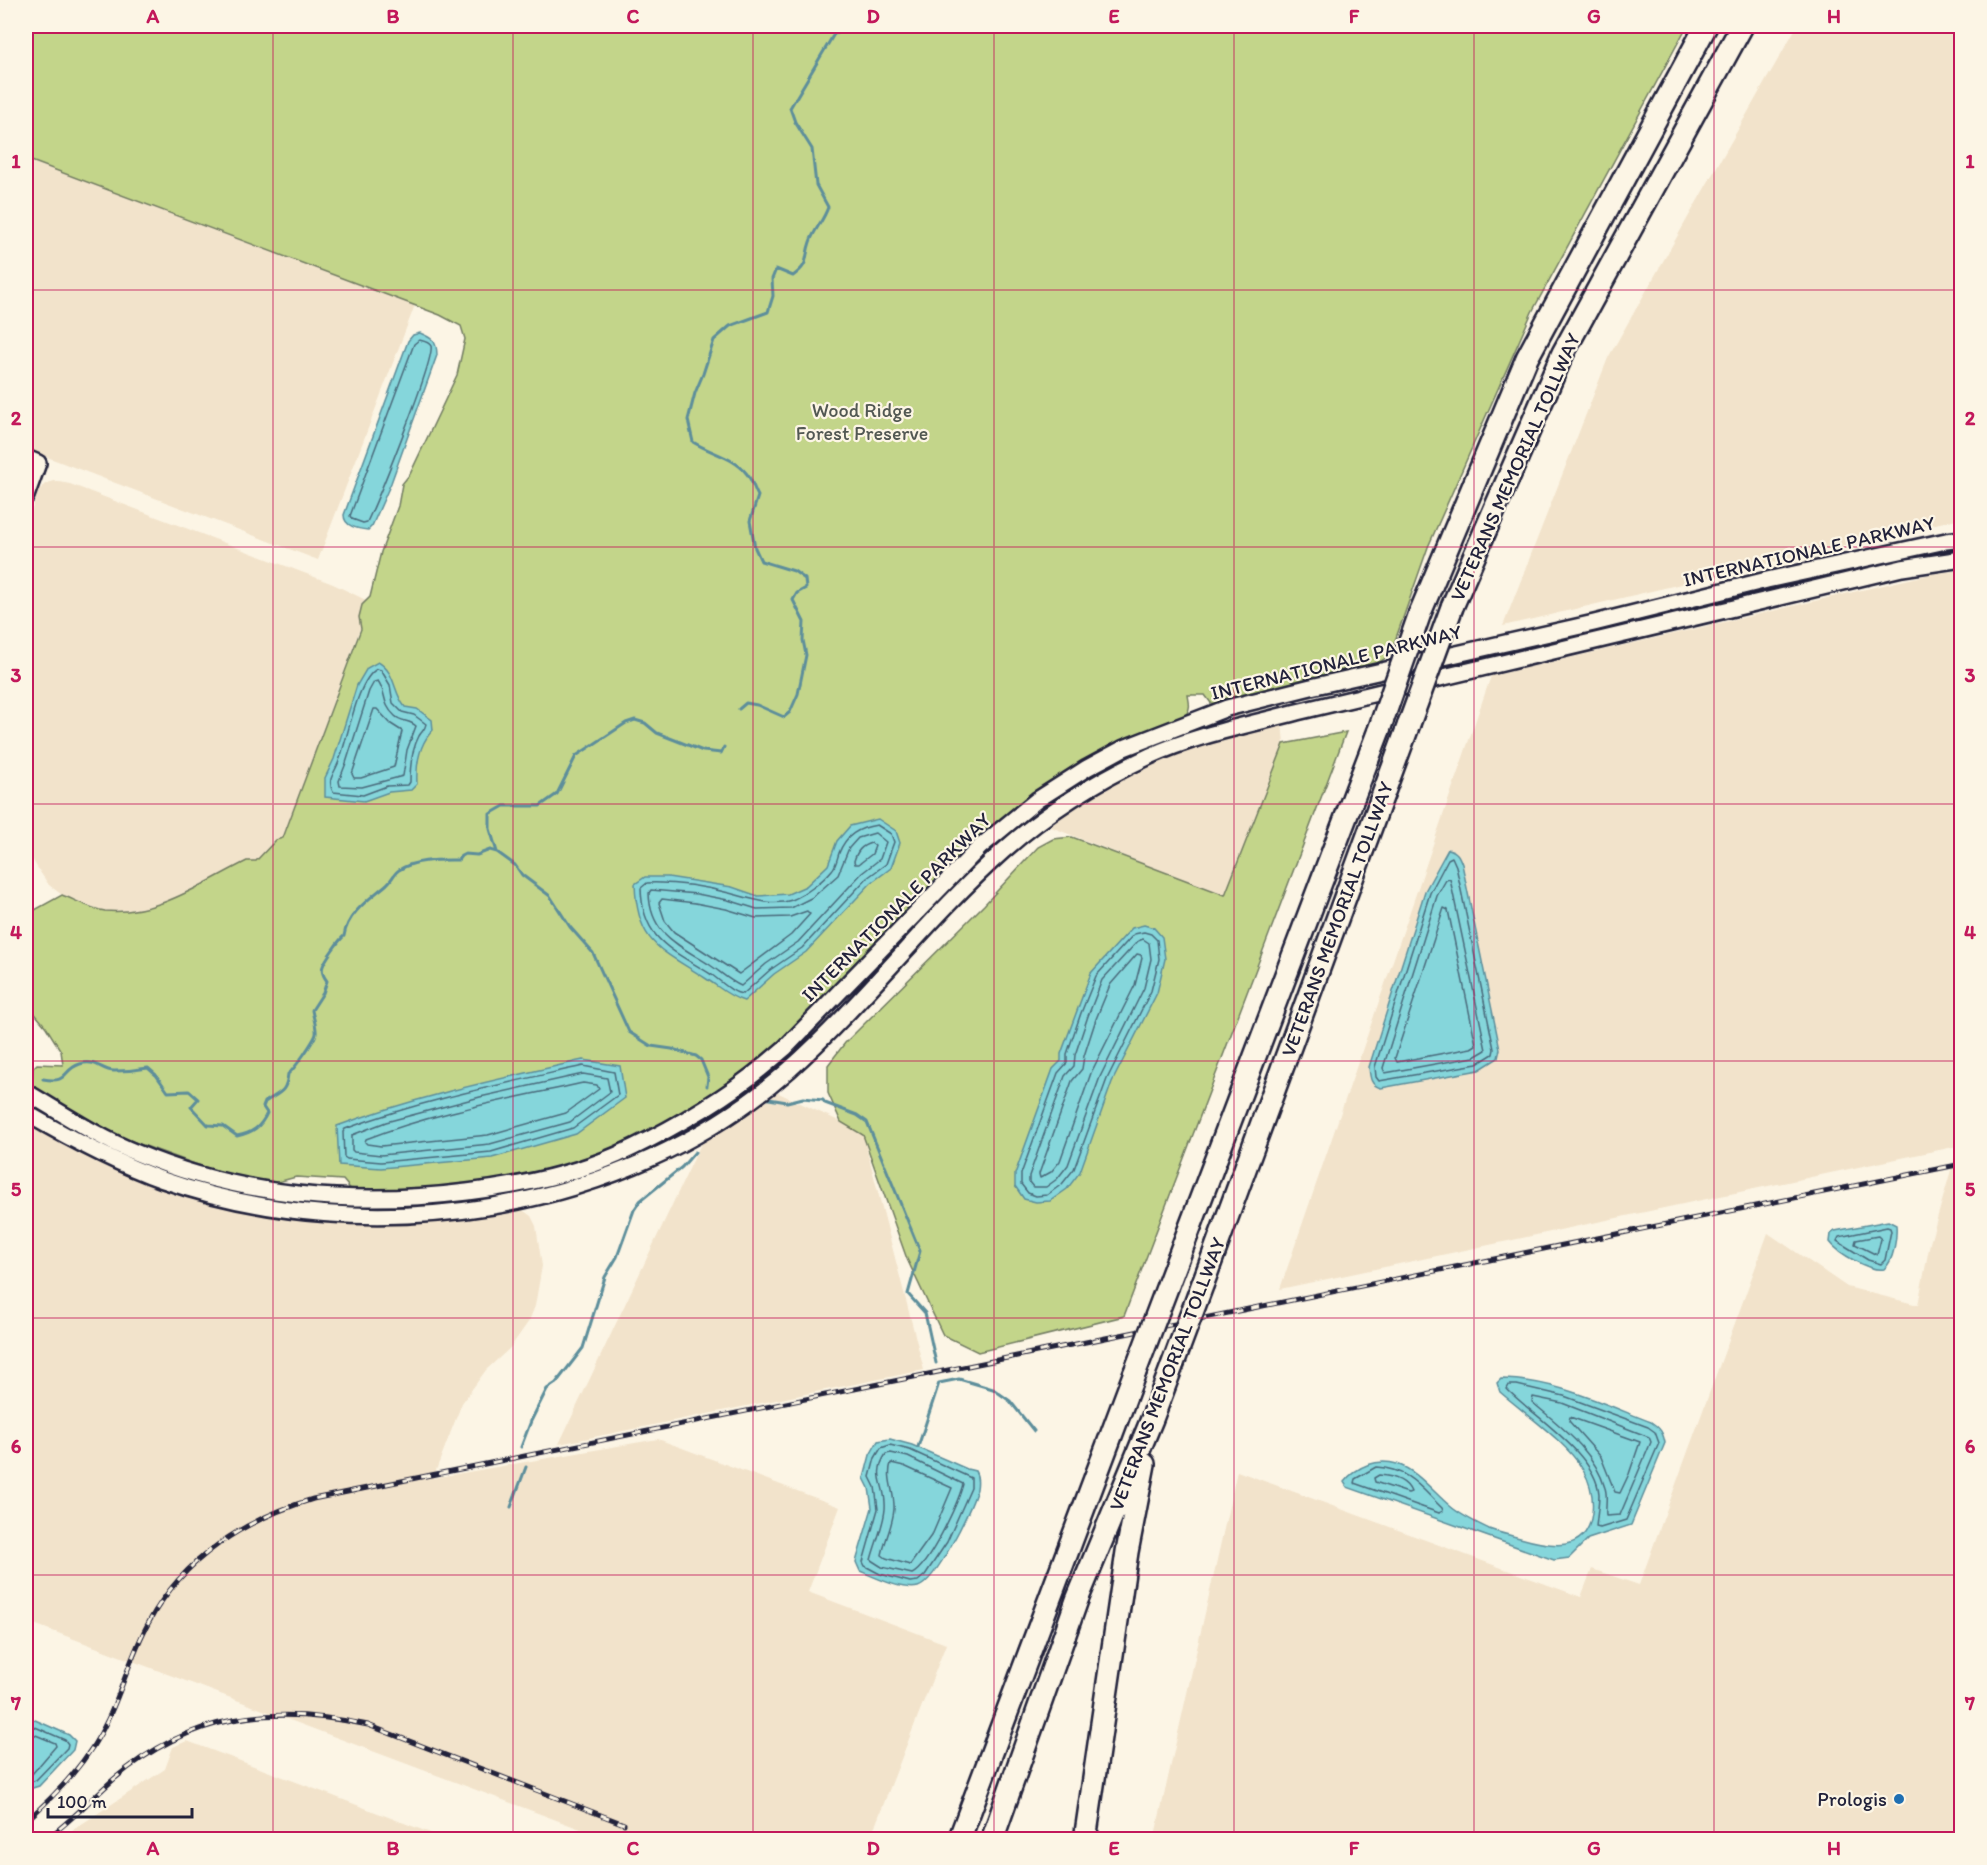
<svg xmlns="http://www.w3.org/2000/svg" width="1987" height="1865" font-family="Itim,sans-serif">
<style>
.built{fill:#f2e3cb}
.green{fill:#c3d58a;stroke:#727c62;stroke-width:1.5}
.water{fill:#85d6db;stroke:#5d8e9b;stroke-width:1.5}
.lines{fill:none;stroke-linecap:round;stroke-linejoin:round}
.shore{stroke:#4a6a7b;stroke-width:1.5}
.stream{stroke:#5d8e9b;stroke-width:3}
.minor-casing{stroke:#22223b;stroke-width:20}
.highway-casing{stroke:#22223b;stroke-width:26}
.minor{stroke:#fcf5e5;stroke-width:15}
.highway{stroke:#fcf5e5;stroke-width:21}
.rail-casing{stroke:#22223b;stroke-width:5}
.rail{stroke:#fcf5e5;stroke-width:3;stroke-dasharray:9;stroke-linecap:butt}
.highway-bridge-casing{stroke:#22223b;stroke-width:26;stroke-linecap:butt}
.highway-bridge{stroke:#fcf5e5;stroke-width:21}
.grid{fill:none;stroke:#c2185b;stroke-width:1.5;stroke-opacity:0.55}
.poi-dot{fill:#1f6fb2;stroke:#fcf5e5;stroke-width:2}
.labels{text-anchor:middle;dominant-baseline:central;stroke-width:4.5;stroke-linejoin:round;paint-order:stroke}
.park-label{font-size:20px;fill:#525853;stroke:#fcf5e5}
.street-label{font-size:20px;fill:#22223b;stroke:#fcf5e5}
.poi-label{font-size:20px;fill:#22223b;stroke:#fcf5e5;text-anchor:end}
.neatline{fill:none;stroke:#c2185b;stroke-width:2}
.grid-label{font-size:20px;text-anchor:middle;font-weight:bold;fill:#c2185b}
</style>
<rect width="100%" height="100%" fill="#fcf5e5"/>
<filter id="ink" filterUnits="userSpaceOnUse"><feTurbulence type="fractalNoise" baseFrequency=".0167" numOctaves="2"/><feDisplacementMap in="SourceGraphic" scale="12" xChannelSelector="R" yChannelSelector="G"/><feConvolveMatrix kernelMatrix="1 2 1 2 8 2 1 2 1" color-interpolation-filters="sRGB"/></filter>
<g filter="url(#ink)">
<path class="built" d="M1797,26H1961V518L1503,626L1608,358Z
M26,159L415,305L318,560L26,449Z
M53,481L70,484L333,584L370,602L283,838L256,861L232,869L176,898L137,911H103L62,895L49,885L40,872L32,859L27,843L26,525L39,490L45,484Z
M1961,570V1839L1154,1840L1237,1471L1581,1597L1592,1569L1639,1585L1768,1233L1847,1287L1918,1305L1930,1243L1958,1146L1280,1289L1491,676L1931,574Z
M1282,722L1284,744L1225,896L1046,825L1068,809L1136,769L1219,738Z
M772,1090L841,1122L863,1134L924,1370L559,1444L707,1131Z
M26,1121L165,1188L245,1210L289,1218L364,1224L439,1221L517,1210L524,1211L531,1216L536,1226L542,1266L535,1306L529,1321L510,1348L486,1370L462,1403L433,1478L658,1439L840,1507L808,1592L946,1644L870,1839H607L26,1621Z
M187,1741L315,1789L446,1839H59L165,1769L173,1747Z"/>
<path class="green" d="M26,26H1687L1532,312L1428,547L1390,655L1375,665L1219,705L1211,703L1205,695H1188C1189,702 1191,707 1187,713C1181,719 1135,735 1124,740C1067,766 1016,805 971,847L773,1050L710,1097L670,1119L630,1140L598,1155L552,1169L513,1178L422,1191L353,1192L343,1180L296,1177L274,1183L239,1177L195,1164L126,1139L91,1122L32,1087L33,1068L37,1064L63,1065L61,1051L46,1027L26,1003C26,992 29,977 26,967V928L33,911L62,895C75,900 91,909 105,911C158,916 202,883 247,861H256L276,840L283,838L361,629L359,617L362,605L370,597L381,552L398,506L402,484L410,474L457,375L465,339L461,326L440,315L26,159Z
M1346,732L1124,1316L978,1352L943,1335L907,1259L863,1135L841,1122L828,1093V1065L845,1043L984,905L1038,847L1053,839L1072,837L1225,895L1284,744Z"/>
<path class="water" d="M420,333C432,338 437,341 437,355L391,483L372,526L368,530C359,529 344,527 344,515L408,341L413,335Z
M378,662C396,672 393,693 405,707L417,709L432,720L433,730C419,744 416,765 417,784L411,790L389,792L364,801L325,797V778L334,759L357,685L367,668Z
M878,819L896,831L900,843L891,868L871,883L806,952L774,974L744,1001C729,997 718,986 705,978C660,949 637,944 635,884L645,877H668L732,887L758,896L788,894L806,886L828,865L837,841L850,826Z
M1448,849C1457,851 1459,856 1462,864L1500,1049L1498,1058L1479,1070L1381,1088C1370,1085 1370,1077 1369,1067L1425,891Z
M1144,925L1154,928L1162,937L1165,959L1157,993L1112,1082L1080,1172L1067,1189L1050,1201L1036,1202L1024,1199L1015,1186V1174L1053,1069L1061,1061V1054L1091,973L1132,928Z
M583,1060L620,1066L625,1098L576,1134L492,1158L381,1168L339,1165L337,1126C417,1096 500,1079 583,1060Z
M1888,1221L1896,1225C1897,1237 1894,1261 1884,1269C1870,1272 1838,1253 1830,1242L1831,1234L1835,1231Z
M1501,1379C1553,1379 1604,1404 1651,1422C1660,1428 1663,1432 1665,1443L1631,1525L1588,1539L1569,1558L1554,1560L1347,1487L1344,1482C1357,1466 1377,1458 1397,1464C1418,1471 1433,1492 1450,1506C1460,1515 1477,1523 1489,1529C1499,1533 1510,1535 1520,1538C1548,1546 1587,1555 1592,1513C1594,1497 1591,1484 1583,1470C1568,1443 1524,1413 1500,1392L1497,1383Z
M890,1439L912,1445L967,1469L975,1471C978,1476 978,1483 977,1489C972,1508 936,1582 918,1587C903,1591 874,1577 860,1571L856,1562L872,1508L869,1488L864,1478L870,1455L878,1441Z
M26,1716L69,1735L75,1741L73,1750L39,1786L26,1790Z"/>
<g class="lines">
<path class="shore" d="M419,340C423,341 429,342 431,346C435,360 377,501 367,522L363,523L352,519L350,516L414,344Z
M377,669L381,670L390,685L393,703L402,712L414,715L426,724C425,730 422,731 419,736C412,749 410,768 410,782L408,785L387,786L363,795L333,792C331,788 330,784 331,779C333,773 337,767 339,761C348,739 357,679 377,669Z
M378,681C387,693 381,703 395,716C401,722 410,720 416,726L407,750L403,776L362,787L340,786L339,781L346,763L369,691L374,682Z
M374,709H377L391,724L402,731L394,767L361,778H354L352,774Z
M877,825L891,834L894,842L886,864L867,878L802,948L770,970L743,994C732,993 722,982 712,975C673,950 642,941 641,888L647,883C674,882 702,886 729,893C749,898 770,907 792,900C806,894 822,882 832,870C836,866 837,859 839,853C846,835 858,828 877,825Z
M875,833L886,842L880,859L862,873L798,942L766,964L741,986C731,982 719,971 710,965C679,945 650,935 649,893L651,890L697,894L728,900L757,909L791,908L813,897L838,875L849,848L858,838Z
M871,843L875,846L872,854L859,864H855L854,861C857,851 861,846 871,843Z
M1452,857L1456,866L1494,1049L1493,1054L1477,1064L1379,1081L1376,1077L1375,1067L1430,893L1448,859Z
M1450,879L1486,1050L1474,1057L1385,1073L1383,1068L1437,896L1446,880Z
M662,899L695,903L726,909L756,918L790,917L807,911L810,914L791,935L739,974L674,932L665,921L659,903Z
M1444,908L1448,910L1476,1045L1471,1048L1397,1062L1395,1058Z
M1144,932L1151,934L1157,940L1159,959L1151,991L1107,1079L1074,1169L1062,1184L1047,1195L1036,1196L1028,1193L1021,1184V1174L1058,1073L1067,1063V1054L1081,1013L1096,976L1134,934Z
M1143,939L1149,943L1151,959L1144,988L1100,1077L1068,1165L1057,1179L1046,1187H1033L1029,1182V1176L1065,1076L1074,1066L1075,1055L1088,1016L1102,980L1138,941Z
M1137,954L1141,955L1142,958L1135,985L1091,1073L1060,1161L1051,1172L1040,1178L1039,1174L1072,1081L1082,1069L1084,1056L1096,1019L1110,985Z
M583,1066L614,1072L618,1095L573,1128L491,1152L381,1162L347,1159L344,1157L343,1132L345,1129C422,1100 503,1084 583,1066Z
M583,1074L607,1078L610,1092L570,1122L490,1144L381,1155L354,1152L352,1150V1135L386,1122L480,1097Z
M583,1083L597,1085L599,1089L566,1113L488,1135L381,1146L367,1144L365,1142L366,1139C435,1112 511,1099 583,1083Z
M1887,1227L1890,1228L1891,1231L1885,1260L1881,1264L1868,1260L1837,1241L1839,1237Z
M1878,1236L1881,1239L1877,1255L1855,1244L1856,1240Z
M1517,1385L1564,1396L1648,1427L1655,1432L1659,1443L1626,1520L1600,1528L1596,1527C1597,1516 1599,1505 1599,1494C1596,1454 1533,1416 1507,1389L1509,1385Z
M1533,1397L1562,1403L1649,1437L1651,1442L1620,1515L1606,1516C1605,1508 1608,1497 1605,1488C1594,1450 1561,1427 1532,1402Z
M1570,1417L1640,1442L1629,1474L1620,1493L1615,1492L1601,1457L1569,1421Z
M890,1445L910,1450L971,1478V1488L947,1542L925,1575L918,1581L910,1582L880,1574L865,1566L863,1562L878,1509L875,1487L870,1477L875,1458L881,1448Z
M891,1453L908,1457L963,1484C958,1503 929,1566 912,1574L882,1567L871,1560C875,1544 884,1524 885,1509C887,1485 871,1477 886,1454Z
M891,1463L904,1466L952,1488L933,1533L910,1565L886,1558L882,1555C885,1540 893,1524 894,1509C895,1493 886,1479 891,1463Z
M1376,1467C1409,1469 1420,1487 1442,1508L1443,1511L1439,1513L1354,1483L1355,1479Z
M1379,1475C1392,1476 1406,1479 1411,1492L1408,1493L1375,1482L1374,1478Z
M26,1723L65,1740L68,1744L67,1748L36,1780L26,1784
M26,1731L55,1743L56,1746L32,1774L26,1776"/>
<path class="stream" d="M739,709L746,703L757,705L784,717L790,712L798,694L806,655L803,640L804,622L793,600L797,593L806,588L805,579L794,571L761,561L755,548L750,521L758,496C754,489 752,480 747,474C734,457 710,453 693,442L688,420L695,393L703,374L714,340L730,326L768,312L773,296L772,279L776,269L793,276C810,264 804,259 810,242C814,230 824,220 828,207L816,185L812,149L795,122L790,108L834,34L850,29L854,26
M43,1079C70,1084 61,1070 80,1064C98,1059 102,1072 115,1071C126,1071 137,1070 148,1068L156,1075L168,1092L189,1091L198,1099L191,1107L208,1125L223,1126L237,1136C252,1133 261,1127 267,1113L263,1107L265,1102C280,1092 286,1093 288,1074C293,1071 314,1041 316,1034C317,1027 313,1017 312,1010L323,993L327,981C324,977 321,971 323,966C325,960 339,940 344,936C347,913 371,898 387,884C392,880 394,873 399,870C415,859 440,860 458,860L461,856L465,854L477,855L490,850L497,852
M707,1086L708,1077L701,1060L696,1056L672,1049L651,1046L629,1032L593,953L570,927L550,896L522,875L515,865L497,852L490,829V814L504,806H540L557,794L576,756L626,723L635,720L645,723L657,733L703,751L721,753L724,747
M763,1098L787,1102L803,1098L823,1100L825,1103L857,1115L867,1122L920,1251L908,1294L925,1313L936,1363
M521,1447L531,1421L547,1389L556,1383L583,1348L605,1277L617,1257L634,1210L640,1201L682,1167L695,1152
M918,1447L939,1383L959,1379L993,1389L1010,1401L1034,1431
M511,1507L526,1467"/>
<g class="minor-casing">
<path id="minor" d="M26,458L38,463L26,496
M26,1092C62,1113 97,1137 137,1153C241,1197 356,1206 467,1192C518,1186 569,1176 617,1155C659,1136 714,1105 750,1077C762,1068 773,1058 785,1048L980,847L1037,800L1087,768L1124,748L1227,708L1311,687L1594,623L1767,580L1946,541L1962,539
M26,1113C69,1138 115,1163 163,1180C368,1252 624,1215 789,1070C865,1002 927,919 1003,851C1046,813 1098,780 1150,756C1196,735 1248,725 1297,712L1902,568L1962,559"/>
</g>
<g class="highway-casing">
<path id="highway" d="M1452,607L1563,353L1742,26
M1420,613L1527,358L1706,26
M1203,1283L1409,724
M1168,1285L1379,730
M959,1840L1135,1372
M992,1840L1077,1600L1152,1419L1172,1366
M1085,1840L1127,1552L1144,1464"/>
</g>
<use href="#minor" class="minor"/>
<use href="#highway" class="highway"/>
<g class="rail-casing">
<path id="rail" d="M26,1821C59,1792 89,1760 108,1719C123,1687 132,1652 149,1622C183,1558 246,1519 313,1499L1962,1164
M45,1840C70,1822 91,1799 114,1779C191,1714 272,1704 368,1725L624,1824"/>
</g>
<use href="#rail" class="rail"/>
<g class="highway-bridge-casing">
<path id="highway-bridge" d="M1409,724L1452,607
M1379,730L1420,613
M1172,1366L1203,1283
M1135,1372L1168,1285"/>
</g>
<use href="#highway-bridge" class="highway-bridge"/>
</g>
</g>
<path class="grid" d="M273,26V1840M513,26V1840M753,26V1840M994,26V1840M1234,26V1840M1474,26V1840M1714,26V1840M26,290H1962M26,547H1962M26,804H1962M26,1061H1962M26,1318H1962M26,1575H1962"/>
<circle class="poi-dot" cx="1899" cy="1799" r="6"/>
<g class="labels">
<g class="park-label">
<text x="862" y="410">Wood Ridge<tspan x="862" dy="23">Forest Preserve</tspan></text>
</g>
<g class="street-label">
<text transform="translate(1515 467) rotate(-66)">VETERANS MEMORIAL TOLLWAY</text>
<text transform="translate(1809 551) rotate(-13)">INTERNATIONALE PARKWAY</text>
<text transform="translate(1336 662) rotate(-14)">INTERNATIONALE PARKWAY</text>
<text transform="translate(896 907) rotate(-45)">INTERNATIONALE PARKWAY</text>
<text transform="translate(1337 919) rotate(-70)">VETERANS MEMORIAL TOLLWAY</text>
<text transform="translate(1167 1374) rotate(-69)">VETERANS MEMORIAL TOLLWAY</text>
</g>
<g class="poi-label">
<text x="1887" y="1799">Prologis</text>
</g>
</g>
<rect width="1987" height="1865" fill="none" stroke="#fcf5e5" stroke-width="66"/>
<path d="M48 1808v9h144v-9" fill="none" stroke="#22223b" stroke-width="3"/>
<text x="57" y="1808" font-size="18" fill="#22223b" stroke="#fcf5e5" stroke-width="4.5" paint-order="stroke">100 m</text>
<rect x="33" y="33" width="1921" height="1799" class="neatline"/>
<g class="grid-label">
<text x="153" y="23">A</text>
<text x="393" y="23">B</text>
<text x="633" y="23">C</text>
<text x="873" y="23">D</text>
<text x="1114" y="23">E</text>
<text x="1354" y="23">F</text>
<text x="1594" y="23">G</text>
<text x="1834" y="23">H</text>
<text x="16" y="168">1</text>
<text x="1970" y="168">1</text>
<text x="16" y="425">2</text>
<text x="1970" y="425">2</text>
<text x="16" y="682">3</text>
<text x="1970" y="682">3</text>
<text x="16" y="939">4</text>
<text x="1970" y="939">4</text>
<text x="16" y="1196">5</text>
<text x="1970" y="1196">5</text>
<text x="16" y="1453">6</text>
<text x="1970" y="1453">6</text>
<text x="16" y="1710">7</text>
<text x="1970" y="1710">7</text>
<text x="153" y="1855">A</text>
<text x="393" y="1855">B</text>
<text x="633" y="1855">C</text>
<text x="873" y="1855">D</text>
<text x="1114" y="1855">E</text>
<text x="1354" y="1855">F</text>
<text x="1594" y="1855">G</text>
<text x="1834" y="1855">H</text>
</g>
</svg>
